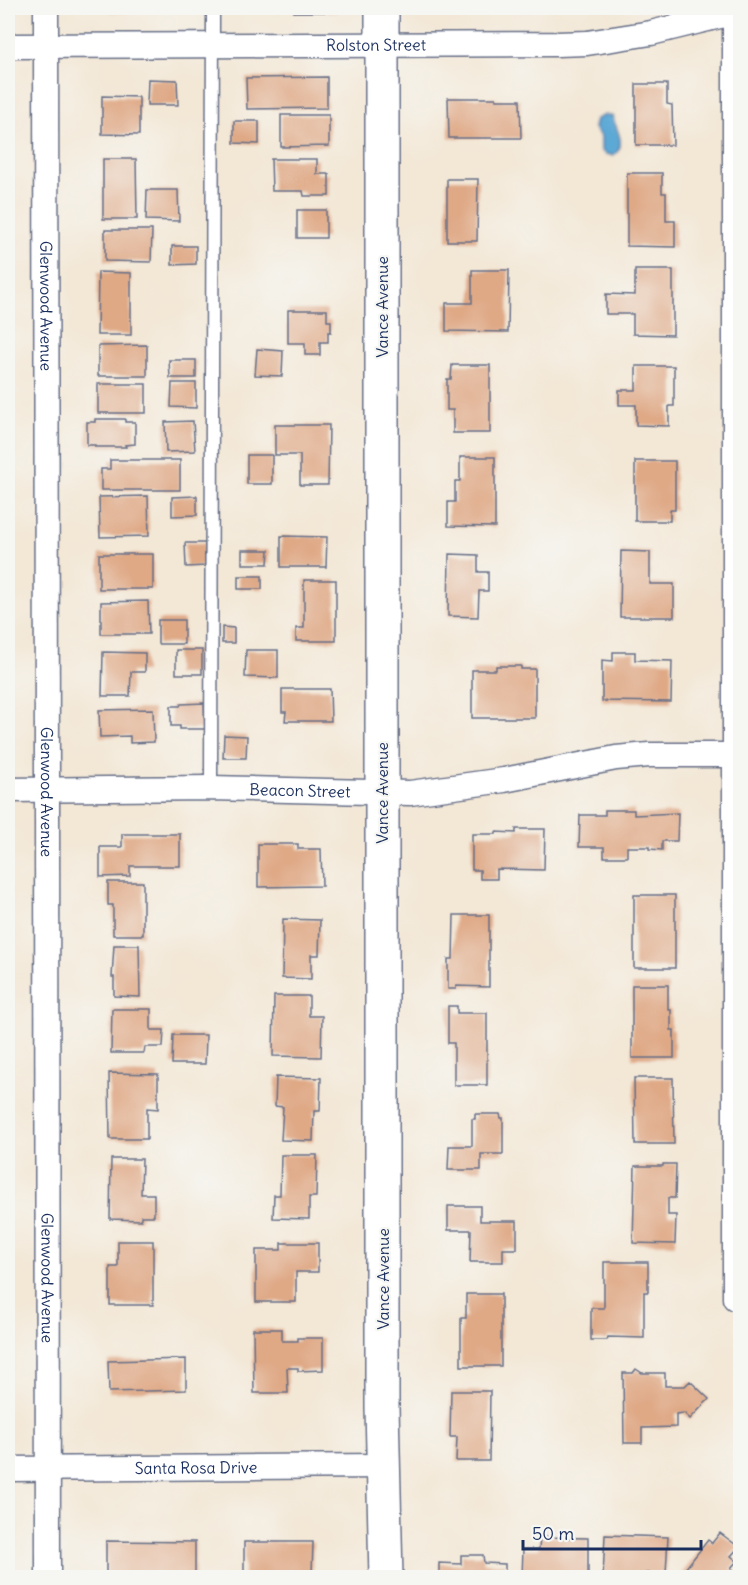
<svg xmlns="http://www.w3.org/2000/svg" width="748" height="1585" font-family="Delius,sans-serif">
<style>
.water{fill:#5da9d6;stroke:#3c6c9a;stroke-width:1.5}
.building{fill:#dfa986}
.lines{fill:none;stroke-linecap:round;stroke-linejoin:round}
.lane-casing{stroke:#676f88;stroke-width:15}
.street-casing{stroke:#676f88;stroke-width:27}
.secondary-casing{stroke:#676f88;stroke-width:36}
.lane{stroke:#fff;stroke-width:12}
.street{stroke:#fff;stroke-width:24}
.secondary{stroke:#fff;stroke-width:33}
.labels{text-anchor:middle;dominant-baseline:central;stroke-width:4.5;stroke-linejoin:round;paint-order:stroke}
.street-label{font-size:16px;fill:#1b2f5e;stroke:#f6f6f2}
</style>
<rect width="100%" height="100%" fill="#f6f6f2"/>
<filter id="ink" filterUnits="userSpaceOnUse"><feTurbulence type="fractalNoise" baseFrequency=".0167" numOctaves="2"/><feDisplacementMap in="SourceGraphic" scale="12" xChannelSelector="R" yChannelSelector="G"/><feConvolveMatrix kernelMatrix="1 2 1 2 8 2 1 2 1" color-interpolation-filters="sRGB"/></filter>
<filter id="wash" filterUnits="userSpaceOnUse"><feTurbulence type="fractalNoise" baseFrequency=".008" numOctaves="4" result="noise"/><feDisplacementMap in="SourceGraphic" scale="24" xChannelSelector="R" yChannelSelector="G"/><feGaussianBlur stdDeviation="1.35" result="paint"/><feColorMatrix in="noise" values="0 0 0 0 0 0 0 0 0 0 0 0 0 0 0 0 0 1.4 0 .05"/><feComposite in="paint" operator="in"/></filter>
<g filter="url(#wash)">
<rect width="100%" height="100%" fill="#f3e7d5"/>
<path class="water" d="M605,115L612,116C616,128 628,147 613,155L605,154L601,150V137L594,128L596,119Z"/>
<g id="blocks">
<path class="building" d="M110,8H141V12H110Z
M294,8H337V12H294Z
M327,77V108L247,109L246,78Z
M148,79L177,80L178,105H147Z
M636,84H667V104L672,105L673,145H636Z
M102,96L139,97V135L102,134Z
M448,98H496V100H520L521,138H449Z
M281,115H329V146L281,147Z
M234,121H259V144L234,143Z
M103,159H136L137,219H103Z
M271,159H317V174H329V196H304L303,191H272Z
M627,173H662V193H666V221H675V247L627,246Z
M447,179H478L477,241H447Z
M147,190H178L179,221L146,220Z
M297,210H326V238H297Z
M105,230H152L151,262L105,261Z
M172,246H196V264L172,265Z
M472,270H509L508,332L446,331V303H472Z
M635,270H673V335L633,334V314H606V294L635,295Z
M98,272L131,273V335H97Z
M288,310H327V321H331V332H328V342H320V355H305V343H288Z
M147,345V376H98V346Z
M257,349L283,351L282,376L255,375Z
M169,360H196V378H170Z
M452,365H490V433H453V410H447V379H451Z
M636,366H674V406H669V426L636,425V405H619V390H636Z
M172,383H196V408L171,407Z
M98,384H146V413H98Z
M95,419H125V422H135V444L125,445L126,447H95V445H87V422H95Z
M193,421L195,451L166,452L165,422Z
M275,425H329L328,485H300V455H275Z
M247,455H272V484H247Z
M460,457H495V527L448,526V502H455V481H460Z
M110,460H180V490H101V469H110Z
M635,461H675V510H670V521H635Z
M148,496L149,536L100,537L99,497Z
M197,496V515L172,516V497Z
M281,536L327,537L326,567H281Z
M185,543H205V566L186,567Z
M242,550H269L268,564H242Z
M621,551L650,552V584H674V617H620Z
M99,554H153V589H99Z
M449,554L478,555V572H488V591H479L478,617L448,616Z
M238,576H262V589H238Z
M304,580H336V641H296V628H304Z
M148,601L149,634H101V602Z
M158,620H184V644H158Z
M222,627L234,628V643H222Z
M176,650H202V674H176Z
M246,650H278V678L245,677Z
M103,652L145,653V672H131L130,696H102Z
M613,652H635V660L672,661L671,702L602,701V660L613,661Z
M496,666H521V669H535V718H472V670H496Z
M282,689H330L331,721H285L286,712H282Z
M204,703L205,729H180V726H171V706H180L181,704Z
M153,709L154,742L130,743V736L100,737L99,710Z
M224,735L247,736L246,758H223Z
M605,810H634V815L678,813L677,841H662V850L649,849V847H627V857H604V847H579L580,815H605Z
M516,829H545L544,870L497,869V879H480V870H472V834H496V832L516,833Z
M122,834H180V866H130V876L100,877V847H122Z
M258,844H298V849H321L322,886L258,887Z
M108,882H143V935H113V905H108Z
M634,895H675V968H634Z
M454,915H489V987L456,986V989H448V959H453Z
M283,919L320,920L319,955H311V979L282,978Z
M114,945H139L140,997L114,996V977H112Z
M632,985H668V1010H671V1030H674V1058H632Z
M274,996H309V1016H322L321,1057L273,1056Z
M448,1006H457V1013H487V1085H454V1043H448Z
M112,1009H151V1030H164L163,1047H145L144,1053H111Z
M173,1035H206L205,1064H172Z
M109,1073L158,1074V1109L147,1108V1139H110Z
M276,1077L321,1078L320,1111H314L313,1141L281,1140L283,1107L275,1106Z
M634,1078H673L674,1144H635Z
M475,1114H500L501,1118H503V1154H481V1170H448L449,1146H472V1119H475Z
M281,1155H317L316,1197H309V1219L273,1218L274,1195H280Z
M111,1159H142L141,1194H154V1216H141V1220L110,1219Z
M663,1164H676L675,1198H668V1215H676L675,1244L633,1243L635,1166H663Z
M448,1206H480V1221H517V1249H503V1262H470L471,1230H448Z
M118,1241H153V1305H110V1267H118Z
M281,1243H318V1272H296V1302H256V1250H281Z
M604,1262H648V1292H644V1338L608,1337L607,1340H591V1308H604Z
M466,1294H501V1366H461V1318H466Z
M253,1329H282V1341H298V1338H323V1370L298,1371V1368H287L288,1393H254Z
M186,1359V1390L109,1392L108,1361Z
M636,1369L642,1373H665V1386H685L690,1381L709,1399L690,1419L684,1413L676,1414V1427L642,1428V1443H624L623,1373H633Z
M451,1391H490L489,1461H456L457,1437H450Z
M720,1533L739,1547L731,1556L737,1561L731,1568L740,1575V1578H688L682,1573L708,1540L712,1543Z
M605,1535L668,1537L666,1573H646V1578H603Z
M540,1537L588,1538V1578H522L523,1549H539Z
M106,1541L195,1542V1578H106Z
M244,1542H313L312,1574H299V1578H244Z
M461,1555H483L484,1563L505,1564V1578H439V1563L461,1564Z"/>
</g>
</g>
<g filter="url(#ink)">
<use href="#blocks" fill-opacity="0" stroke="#676f88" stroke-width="1.5"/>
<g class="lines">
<g class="lane-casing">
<path id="lane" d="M211,788L213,8"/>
</g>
<g class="street-casing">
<g id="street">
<path id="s1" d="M46,8L48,1578"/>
<path d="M735,8V1298"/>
<path id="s2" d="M8,46L557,44L587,43L651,33L740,11"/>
<path id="s3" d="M8,790L211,788L410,793L504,780L616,758L649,755H734"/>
<path id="s4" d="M8,1469L384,1466"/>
</g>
</g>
<g class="secondary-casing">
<path id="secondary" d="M382,8V1407L386,1578"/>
</g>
<use href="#lane" class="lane"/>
<use href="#street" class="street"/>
<use href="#secondary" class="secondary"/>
</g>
</g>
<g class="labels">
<g class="street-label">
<text stroke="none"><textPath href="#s2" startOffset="368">Rolston Street</textPath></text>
<text stroke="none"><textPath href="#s1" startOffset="298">Glenwood Avenue</textPath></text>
<text transform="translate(382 307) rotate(-90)">Vance Avenue</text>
<text stroke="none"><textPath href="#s3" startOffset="292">Beacon Street</textPath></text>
<text stroke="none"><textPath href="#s1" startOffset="784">Glenwood Avenue</textPath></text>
<text transform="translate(382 793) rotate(-90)">Vance Avenue</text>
<text stroke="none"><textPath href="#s1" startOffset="1270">Glenwood Avenue</textPath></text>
<text transform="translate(383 1279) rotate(-90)">Vance Avenue</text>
<text stroke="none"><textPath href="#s4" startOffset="188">Santa Rosa Drive</textPath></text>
</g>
</g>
<rect width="748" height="1585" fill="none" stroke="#f6f6f2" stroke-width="30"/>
<path d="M523 1540v9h178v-9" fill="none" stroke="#1b2f5e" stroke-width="3"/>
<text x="532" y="1540" font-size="18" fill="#1b2f5e" stroke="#f6f6f2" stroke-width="4.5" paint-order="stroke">50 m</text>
</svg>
